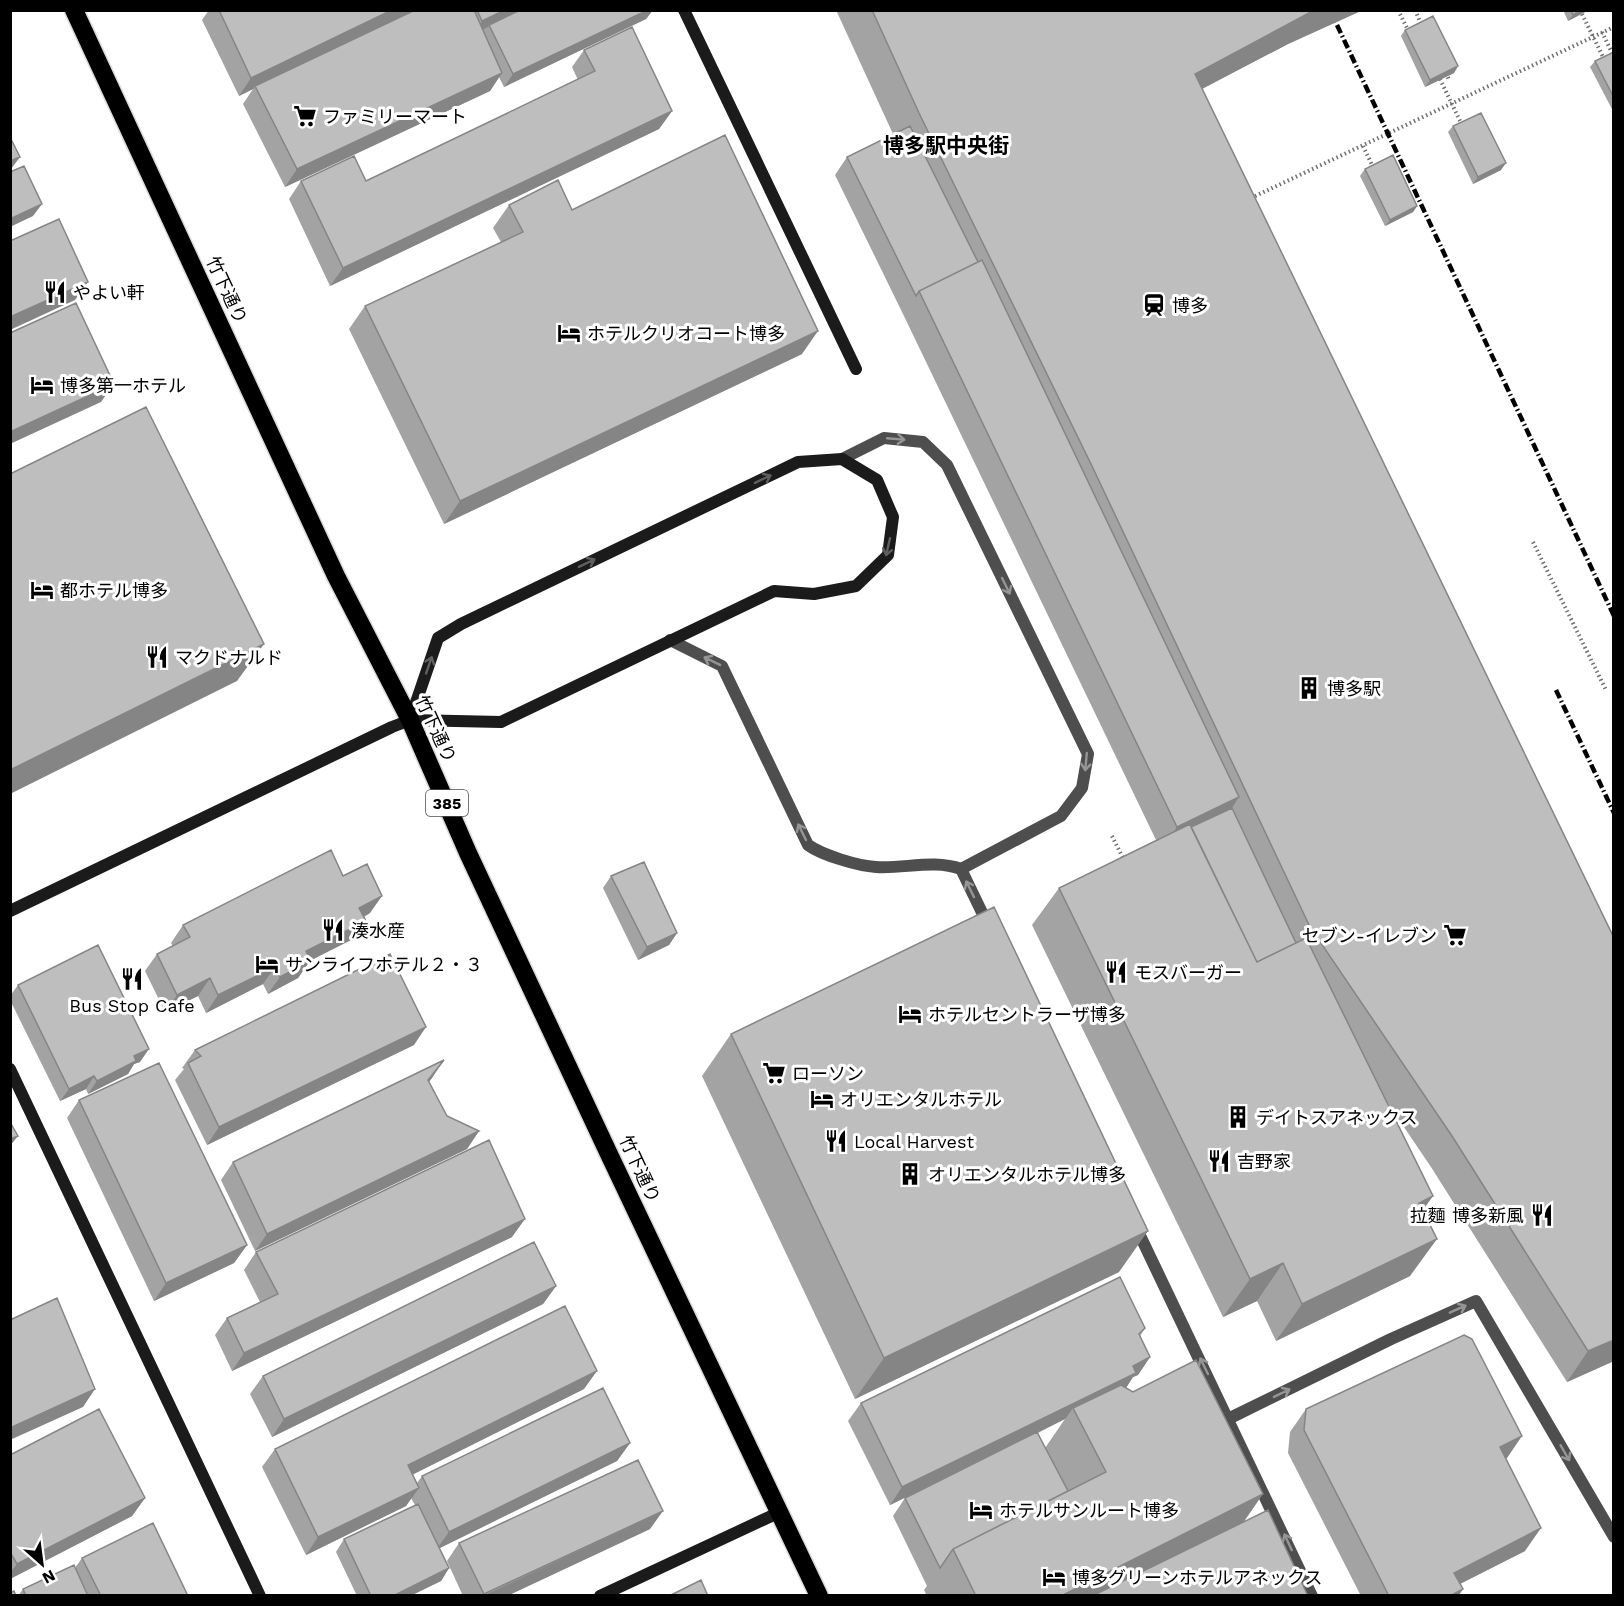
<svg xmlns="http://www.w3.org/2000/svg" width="1624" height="1606" font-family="'Work Sans','Noto Sans JP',sans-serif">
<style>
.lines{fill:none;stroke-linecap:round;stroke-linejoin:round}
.highway-casing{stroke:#dbdbdb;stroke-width:21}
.path{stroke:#707070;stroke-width:4;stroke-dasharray:1.5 3;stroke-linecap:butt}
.lane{stroke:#4e4e4e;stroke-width:12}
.street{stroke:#4e4e4e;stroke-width:12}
.secondary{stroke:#1b1b1b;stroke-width:12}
.highway{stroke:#000;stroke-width:18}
.rail{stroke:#000;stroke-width:4.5;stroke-dasharray:9 3 1.5 3;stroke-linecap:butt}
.wall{fill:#a3a3a3;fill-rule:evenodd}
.shaded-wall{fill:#858585}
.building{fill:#bebebe;stroke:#858585;stroke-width:1.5}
.oneway{stroke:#959595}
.oneway2{stroke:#5f5f5f}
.labels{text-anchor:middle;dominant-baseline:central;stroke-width:6;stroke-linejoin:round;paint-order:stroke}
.shield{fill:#fff;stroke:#4c4c4c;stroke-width:1.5}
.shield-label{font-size:16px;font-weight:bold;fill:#000}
.poi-label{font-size:18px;fill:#000;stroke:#fff;text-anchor:start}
.street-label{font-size:18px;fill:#000;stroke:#fff}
.quarter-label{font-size:21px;font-weight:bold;fill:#000;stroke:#fff}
</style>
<rect width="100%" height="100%" fill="#fff"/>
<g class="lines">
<g class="highway-casing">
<path id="highway" d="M74,10L336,576L410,720L468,853L608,1152L819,1596"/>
</g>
<path class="path" d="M1398,10L1409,32
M1415,10L1422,26
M1580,10L1605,61
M1602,32L1614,57
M1446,73L1449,80
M1438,75L1462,125
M1363,146L1374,169
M1251,198L1614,27
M1533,542L1606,690
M1112,836L1124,860"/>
<path class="lane" d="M842,459L884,438L923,442L947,465L1088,754L1082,788L1061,816L961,869"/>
<path class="street" d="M670,640L722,666L808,845C822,855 858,866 876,867C904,869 934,859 961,869L989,927
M1135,1225L1312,1596
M1230,1418L1391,1339L1476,1301L1614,1537"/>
<path class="secondary" d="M684,10L856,369
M10,911L392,727L410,720L501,722L774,591L814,594L856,586L888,555L893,517L877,480L842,459L798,462L461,624L438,638L410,720
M10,1069L260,1596
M600,1596L780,1512"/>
<use href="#highway" class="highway"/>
<path class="rail" d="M1330,10L1614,616
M1556,690L1614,813"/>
</g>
<path class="wall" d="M209,10H653L646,19L504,87L499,77L490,91L285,187L243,104L253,89L239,96L202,20Z
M836,10H1363L1288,44L1202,89L1614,938V1361L1567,1382L1431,1167L1385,1099L1423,1210L1410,1276L1276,1341L1257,1301L1223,1317L1032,925L1059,888L1156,840L903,314L835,175L847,157L893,134Z
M1563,10H1589L1568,21Z
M1405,30L1458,66L1454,73L1425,87L1401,36Z
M584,50L672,111L659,129L330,286L289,199L301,181H366L578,80L572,67Z
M1614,52V113L1590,67L1595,61Z
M1453,126L1501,170L1473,184L1448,132Z
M1365,169L1417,206L1413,212L1385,226L1360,176Z
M509,205L572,210L802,354L444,524L349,329L365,306L501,242L493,228Z
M343,876L370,913L364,917L353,939L310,960L298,978L268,994L263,984L206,1013L198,996L165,1012L145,971L157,954L173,946L171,943L183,925Z
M611,876L677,933L669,945L638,960L603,888Z
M18,985L140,1062L134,1064L128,1074L88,1094L86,1089L60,1101L10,1000V996Z
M731,1034L1119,1272L855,1399L702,1076Z
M414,1045L207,1145L175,1080L184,1069L182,1068L195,1050Z
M432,1078L429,1082L447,1116L479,1131L467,1149L255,1251L221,1180L233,1162Z
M79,1100L247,1245L234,1263L154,1301L67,1118Z
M512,1237L232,1371L215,1335L227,1318L260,1302L244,1270L256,1252Z
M556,1286L543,1304L272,1437L250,1394L263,1376Z
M1145,1328L1140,1336L1150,1357L1138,1375L1133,1377L1126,1388L1307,1594L1306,1596H927L924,1590L927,1586L893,1516L905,1498L972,1465L890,1505L848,1421L861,1403ZM1065,1419L1045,1448L1038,1433Z
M584,1389L412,1474L417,1483L422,1476L630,1443L617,1461L439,1548L449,1568L441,1581L410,1596H357L336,1552L344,1539L415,1505L411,1498L406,1506L306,1555L262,1467L275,1449Z
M1306,1409L1506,1459L1525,1551L1460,1584L1463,1589L1458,1596H1361L1288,1453L1290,1432Z
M10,1455L145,1498L132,1516L10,1579Z
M650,1529L507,1596H463L447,1561L459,1543Z
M82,1558L188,1596H18L23,1589L75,1568Z"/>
<path class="shaded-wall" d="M392,10H417L255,86L253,89L239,96L251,78Z
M505,10H522L489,25L488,27L473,34L482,21Z
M648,10H653L646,19L504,87L513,74Z
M1311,10H1363L1288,44L1173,104L1195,74L1309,13Z
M1581,10H1589L1568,21L1573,15Z
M1458,66L1454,73L1425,87L1430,80Z
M502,73L490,91L285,187L297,169Z
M672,111L659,129L330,286L343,268Z
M20,157L11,169H10V161Z
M1506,163L1501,170L1473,184L1478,177Z
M42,204L33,216L10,227V219Z
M1417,206L1413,212L1385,226L1390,220Z
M88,282L75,300L10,330V317Z
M818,331L802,354L444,524L460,501Z
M114,384L101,402L10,444V432Z
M264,644L237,681L10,794V770Z
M1239,797L1224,820L1161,850L1177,827Z
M382,896L370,913L346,926L359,908Z
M366,921L353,939L294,969L306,951Z
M677,933L669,945L638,960L647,947Z
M310,961L298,978L268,994L280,977Z
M275,967L263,984L206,1013L218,995Z
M210,978L198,996L165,1012L177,995Z
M426,1027L414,1045L207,1145L219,1127Z
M149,1049L140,1062L134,1064L128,1074L88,1094L97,1081L134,1056Z
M444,1060L432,1078L415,1098L428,1080Z
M94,1076L86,1089L60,1101L69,1089Z
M479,1131L467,1149L255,1251L267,1234Z
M18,1136L10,1146V1139Z
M1433,1196L1406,1234L1419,1203Z
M525,1219L512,1237L232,1371L244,1353Z
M1148,1231L1119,1272L855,1399L884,1358Z
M1437,1239L1410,1276L1276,1341L1302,1304Z
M247,1245L234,1263L154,1301L166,1283Z
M1283,1263L1257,1301L1223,1317L1250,1279Z
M556,1286L543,1304L272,1437L284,1419Z
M1614,1340V1361L1567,1382L1588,1351Z
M1150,1357L1138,1375L1133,1377L1124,1391L1073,1408L1065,1419L890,1505L902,1487Z
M597,1371L584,1389L396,1483L408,1465Z
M95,1389L83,1407L10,1440V1428Z
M1522,1436L1507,1458L1484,1469L1500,1447Z
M630,1443L617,1461L436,1550L449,1532Z
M419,1488L406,1506L306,1555L318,1537Z
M1263,1494L1234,1536L1115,1596H1061Z
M145,1498L132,1516L10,1579V1573L17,1564Z
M663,1511L650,1529L507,1596H483Z
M1541,1528L1525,1551L1438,1595L1454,1573Z
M449,1568L441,1581L410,1596H393Z
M1463,1589L1458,1596H1450Z"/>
<path class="building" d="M219,10H392L251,78Z
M415,10H474L502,73L297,169L255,86Z
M477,10H505L482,21Z
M520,10H648L513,74L489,25Z
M872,10H1308L1309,13L1195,74L1614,938V1340L1588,1351L1452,1136L1310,927L1091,464L919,113Z
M1571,10H1581L1573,15Z
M1433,16L1458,66L1430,80L1405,30Z
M632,27L672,111L343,268L301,181L354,156L366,181L595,71L584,50Z
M1614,52V98L1595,61Z
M1481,113L1506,163L1478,177L1453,126Z
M910,126L978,262L919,291L916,296L847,157Z
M725,135L818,331L460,501L365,306L523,232L509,205L558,180L572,210Z
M10,137L20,157L10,161Z
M1393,155L1417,206L1390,220L1365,169Z
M24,166L42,204L10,219V172Z
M59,219L88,282L10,317V241Z
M982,260L1239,797L1177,827L919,291Z
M76,303L114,384L10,432V333Z
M146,407L264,644L10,770V474Z
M1232,808L1296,943L1257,962L1191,827Z
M1190,824L1257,962L1306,938L1433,1196L1419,1203L1437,1239L1302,1304L1283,1263L1250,1279L1059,888Z
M331,850L343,876L367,864L382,896L359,908L366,921L306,951L310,961L280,977L275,967L218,995L210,978L177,995L157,954L190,937L183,925Z
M644,862L677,933L647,947L611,876Z
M994,907L1148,1231L884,1358L731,1034Z
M98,945L149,1049L134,1056L136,1061L97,1081L94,1076L69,1089L18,985Z
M390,954L426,1027L219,1127L188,1063L201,1056L195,1050Z
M444,1060L428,1080L447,1116L479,1131L267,1234L233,1162Z
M159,1063L247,1245L166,1283L79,1100Z
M10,1122L18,1136L10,1139Z
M489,1140L525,1219L244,1353L227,1318L278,1294L256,1252Z
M534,1242L556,1286L284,1419L263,1376Z
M1120,1277L1145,1328L1139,1334L1150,1357L1133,1366L1136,1373L902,1487L861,1403Z
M57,1298L95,1389L10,1428V1320Z
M565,1306L597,1371L408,1465L419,1488L318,1537L275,1449Z
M1464,1335L1472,1339L1522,1436L1500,1447L1541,1528L1454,1573L1463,1589L1450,1596H1389L1304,1430L1306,1409Z
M1196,1360L1263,1494L1061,1596H976L953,1549L1106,1472L1073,1408L1121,1385L1133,1392Z
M603,1388L630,1443L449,1532L422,1476Z
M99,1409L145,1498L17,1564L10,1552V1455Z
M1037,1432L1068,1491L953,1549L940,1568L905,1498Z
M638,1460L663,1511L484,1594L459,1543Z
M418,1504L449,1568L393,1596H371L344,1539Z
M1268,1510L1307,1594L1303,1596H1092Z
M153,1523L188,1596H101L82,1558Z
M74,1565L88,1596H26L23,1589Z
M701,1580L708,1596H669Z
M14,1591L16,1596H10V1593Z"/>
<defs><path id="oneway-shaft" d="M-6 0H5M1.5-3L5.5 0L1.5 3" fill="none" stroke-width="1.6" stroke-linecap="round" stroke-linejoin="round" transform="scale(1.5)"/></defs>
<g class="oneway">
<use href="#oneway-shaft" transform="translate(896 439) rotate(5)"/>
<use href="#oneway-shaft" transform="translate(1006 586) rotate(64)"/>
<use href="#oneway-shaft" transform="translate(712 661) rotate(-154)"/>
<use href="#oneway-shaft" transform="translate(1086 762) rotate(95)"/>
<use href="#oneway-shaft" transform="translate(802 832) rotate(-116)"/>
<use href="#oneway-shaft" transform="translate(970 889) rotate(-116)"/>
<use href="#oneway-shaft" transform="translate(1458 1309) rotate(-24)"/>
<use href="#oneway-shaft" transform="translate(1204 1366) rotate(-116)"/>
<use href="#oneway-shaft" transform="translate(1282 1393) rotate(-26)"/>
<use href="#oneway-shaft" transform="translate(1565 1453) rotate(60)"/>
<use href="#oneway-shaft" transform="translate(1288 1542) rotate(-115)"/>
</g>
<g class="oneway2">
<use href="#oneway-shaft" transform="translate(763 479) rotate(-26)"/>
<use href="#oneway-shaft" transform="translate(888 547) rotate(103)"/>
<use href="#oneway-shaft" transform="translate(587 563) rotate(-26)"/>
<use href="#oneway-shaft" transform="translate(429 665) rotate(-71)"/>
</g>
<defs>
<g id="supermarket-bare" transform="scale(1.8)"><path d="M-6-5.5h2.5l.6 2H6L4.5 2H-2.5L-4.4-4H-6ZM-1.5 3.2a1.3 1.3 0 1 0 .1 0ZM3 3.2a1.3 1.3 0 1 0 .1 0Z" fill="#000" stroke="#fff" stroke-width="2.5" paint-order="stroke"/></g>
<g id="restaurant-bare" transform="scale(1.8)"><path d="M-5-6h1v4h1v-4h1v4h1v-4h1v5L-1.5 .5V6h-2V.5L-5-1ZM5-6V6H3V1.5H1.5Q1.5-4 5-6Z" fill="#000" stroke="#fff" stroke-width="2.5" paint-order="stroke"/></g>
<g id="station-bare" transform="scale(1.8)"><path d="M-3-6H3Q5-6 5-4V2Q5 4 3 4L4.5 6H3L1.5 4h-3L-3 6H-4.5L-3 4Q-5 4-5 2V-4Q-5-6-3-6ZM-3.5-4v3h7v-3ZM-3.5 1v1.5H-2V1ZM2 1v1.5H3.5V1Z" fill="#000" stroke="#fff" stroke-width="2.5" paint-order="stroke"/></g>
<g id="hotel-bare" transform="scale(1.8)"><path d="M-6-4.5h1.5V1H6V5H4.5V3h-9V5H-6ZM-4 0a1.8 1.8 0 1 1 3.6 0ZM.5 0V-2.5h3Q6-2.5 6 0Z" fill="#000" stroke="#fff" stroke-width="2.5" paint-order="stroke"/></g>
<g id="building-bare" transform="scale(1.8)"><path d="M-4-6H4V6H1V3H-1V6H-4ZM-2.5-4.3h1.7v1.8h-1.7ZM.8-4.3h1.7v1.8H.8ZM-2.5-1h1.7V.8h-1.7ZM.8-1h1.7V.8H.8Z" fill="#000" stroke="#fff" stroke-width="2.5" paint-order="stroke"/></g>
</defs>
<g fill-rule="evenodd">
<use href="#supermarket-bare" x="305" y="116"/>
<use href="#restaurant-bare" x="55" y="292"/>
<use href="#station-bare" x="1154" y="305"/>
<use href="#hotel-bare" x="569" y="333"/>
<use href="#hotel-bare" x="42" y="385"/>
<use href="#hotel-bare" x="42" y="590"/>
<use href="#restaurant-bare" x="157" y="657"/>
<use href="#building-bare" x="1309" y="688"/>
<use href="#restaurant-bare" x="333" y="930"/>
<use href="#supermarket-bare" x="1455" y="935"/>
<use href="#hotel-bare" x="267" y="964"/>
<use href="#restaurant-bare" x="1116" y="972"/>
<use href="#restaurant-bare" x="132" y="979"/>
<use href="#hotel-bare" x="910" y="1014"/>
<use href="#supermarket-bare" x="774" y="1073"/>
<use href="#hotel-bare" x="822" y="1099"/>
<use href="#building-bare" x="1238" y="1117"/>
<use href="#restaurant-bare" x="836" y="1141"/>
<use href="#restaurant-bare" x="1219" y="1161"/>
<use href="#building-bare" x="910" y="1174"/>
<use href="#restaurant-bare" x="1542" y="1215"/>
<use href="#hotel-bare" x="981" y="1510"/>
<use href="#hotel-bare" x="1054" y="1577"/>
</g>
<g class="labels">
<rect class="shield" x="426" y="790" width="42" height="26" rx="4.5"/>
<g class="shield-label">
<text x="447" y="803">385</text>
</g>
<g class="poi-label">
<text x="323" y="116">ファミリーマート</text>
<text x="73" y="292">やよい軒</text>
<text x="1172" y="305">博多</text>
<text x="587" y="333">ホテルクリオコート博多</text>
<text x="60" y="385">博多第一ホテル</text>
<text x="60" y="590">都ホテル博多</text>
<text x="175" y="657">マクドナルド</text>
<text x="1327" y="688">博多駅</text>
<text x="351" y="930">湊水産</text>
<text x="1437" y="935" text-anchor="end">セブン-イレブン</text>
<text x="285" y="964">サンライフホテル２・３</text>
<text x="1134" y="972">モスバーガー</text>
<text x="132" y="1005" text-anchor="middle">Bus Stop Cafe</text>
<text x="928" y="1014">ホテルセントラーザ博多</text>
<text x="792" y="1073">ローソン</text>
<text x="840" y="1099">オリエンタルホテル</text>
<text x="1256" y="1117">デイトスアネックス</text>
<text x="854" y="1141">Local Harvest</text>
<text x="1237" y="1161">吉野家</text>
<text x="928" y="1174">オリエンタルホテル博多</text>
<text x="1524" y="1215" text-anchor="end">拉麵 博多新風</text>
<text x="999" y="1510">ホテルサンルート博多</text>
<text x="1072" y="1577">博多グリーンホテルアネックス</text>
</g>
<g class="street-label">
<text transform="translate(227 290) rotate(65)">竹下通り</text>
<text transform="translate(436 729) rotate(65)">竹下通り</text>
<text transform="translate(640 1169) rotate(65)">竹下通り</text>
</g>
<g class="quarter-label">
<text x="946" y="145">博多駅中央街</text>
</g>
</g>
<rect width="1624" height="1606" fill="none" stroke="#000000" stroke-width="24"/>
<g transform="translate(42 1564) rotate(152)" stroke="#ffffff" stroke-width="4.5" paint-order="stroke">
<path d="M0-4.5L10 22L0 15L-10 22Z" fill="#000000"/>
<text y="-9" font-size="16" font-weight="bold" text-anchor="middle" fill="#000000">N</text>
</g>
</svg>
